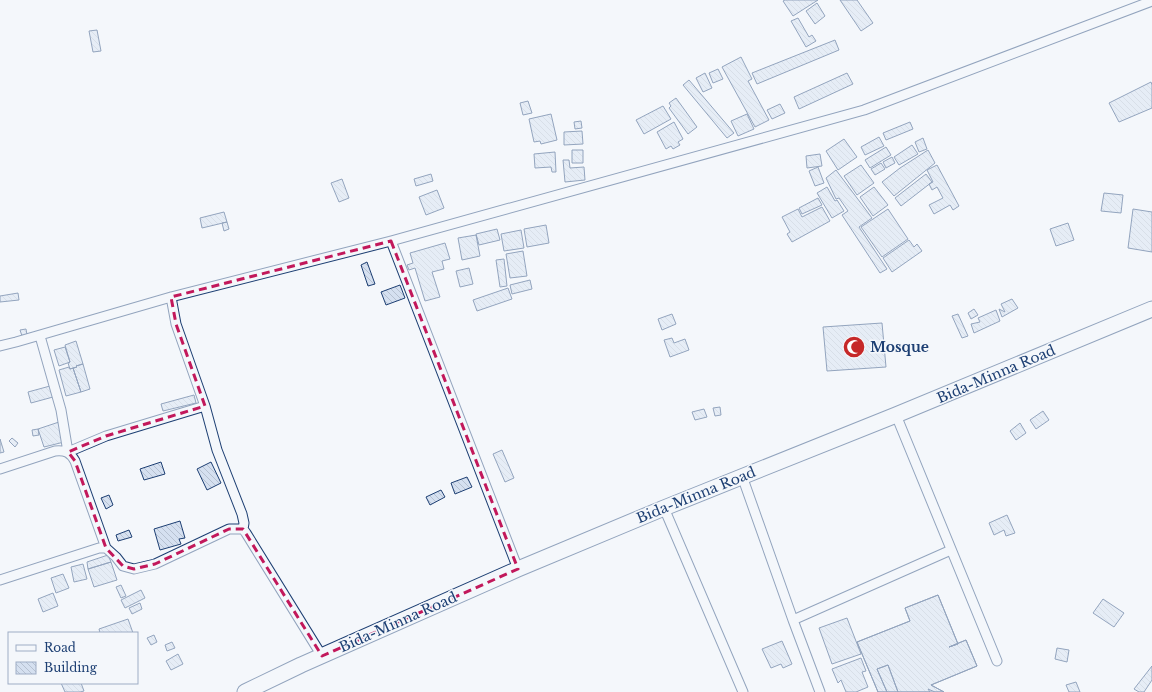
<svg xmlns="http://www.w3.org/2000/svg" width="1152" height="692" font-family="'Libre Baskerville',serif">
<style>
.building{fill:url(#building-back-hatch);stroke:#1d3f73}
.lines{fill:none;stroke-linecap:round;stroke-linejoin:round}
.street-casing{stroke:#1d3f73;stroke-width:11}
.primary-casing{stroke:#1d3f73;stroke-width:17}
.street{stroke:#f4f7fb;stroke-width:9}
.primary{stroke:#f4f7fb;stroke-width:15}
.marked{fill:none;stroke:#c2185b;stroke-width:3;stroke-dasharray:8 5;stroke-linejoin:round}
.labels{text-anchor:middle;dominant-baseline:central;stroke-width:3;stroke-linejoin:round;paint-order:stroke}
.poi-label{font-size:14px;font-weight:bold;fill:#1d3f73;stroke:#f4f7fb;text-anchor:start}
.street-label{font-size:14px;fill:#1d3f73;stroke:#f4f7fb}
</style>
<defs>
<pattern id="building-back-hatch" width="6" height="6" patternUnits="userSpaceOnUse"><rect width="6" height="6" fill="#d5e0f0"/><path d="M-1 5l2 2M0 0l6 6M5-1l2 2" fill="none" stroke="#b6c1d1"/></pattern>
</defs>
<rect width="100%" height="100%" fill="#f4f7fb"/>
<path class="building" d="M785,0H818L793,16L783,1Z
M840,0H857L873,23L861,31Z
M817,3L825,16L815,24L806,11Z
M798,18L809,37L812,35L816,41L806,47L791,21Z
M97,30L101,51L93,52L89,31Z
M835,40L839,50L757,84L752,73Z
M741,57L752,79L748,81L769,120L755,127L722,67Z
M718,69L723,79L713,83L709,73Z
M705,73L712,88L703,92L696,78Z
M847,73L853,84L799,109L794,97Z
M689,80L734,133L727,138L683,85Z
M1151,82L1152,85V108L1119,122L1109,103Z
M676,98L697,127L688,134L669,108L671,106L669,103Z
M528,101L532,113L523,115L520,103Z
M780,104L785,113L772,119L767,110Z
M663,106L671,119L644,134L636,120Z
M551,114L557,140L541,144L540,141L534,142L529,119Z
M747,114L754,129L738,136L731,121Z
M581,121L582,128L575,129L574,122Z
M674,122L683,139L678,142L680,145L673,149L671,146L666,149L657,132Z
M910,122L913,129L886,140L883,133Z
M582,131L583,144L564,145V132Z
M879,137L884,146L865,155L861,147Z
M923,138L927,149L919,152L915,142Z
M844,139L857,157L838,170L826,151Z
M912,145L918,154L899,165L894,157Z
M886,147L891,155L870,168L865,160Z
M572,150H583V163H572Z
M928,150L935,163L894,196L882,182L900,168Z
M555,152L556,172H552L551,167L535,168L534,154Z
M820,154L822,166L807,168L806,156Z
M892,157L895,163L886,168L883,162Z
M563,160H569L570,168L584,167L585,180L565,182Z
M881,163L885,169L875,175L871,169Z
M861,165L874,183L857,195L844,176Z
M937,165L959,206L953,210L950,205L934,214L929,205L943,198L937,187L932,190L929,184L933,182L927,170Z
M818,167L824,183L815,186L809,171Z
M836,170L872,218L859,227L887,269L880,273L842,215L848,211L839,198L836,199L826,178Z
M431,174L433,181L416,186L414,179Z
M926,174L932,182L901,206L895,198Z
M342,179L349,198L339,202L331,183Z
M827,187L835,201L837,200L844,211L832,218L817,193Z
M874,187L888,205L873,216L860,197Z
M437,190L444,208L426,215L419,197Z
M1104,193L1123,195L1121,213L1101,211Z
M818,198L822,205L802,214L799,208Z
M822,207L830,221L792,242L787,234L790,232L782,217L798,209L802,217Z
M888,209L908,239L882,257L861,227Z
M1133,209L1152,212V252L1128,248Z
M224,212L227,222L202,228L200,218Z
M227,222L229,229L224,231L222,223Z
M1068,223L1074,240L1056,246L1050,229Z
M546,225L549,243L527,247L524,229Z
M497,229L500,240L479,245L476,234Z
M521,230L524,248L504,251L501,234Z
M476,235L480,256L462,260L458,238Z
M909,240L914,247L917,244L922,251L892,272L883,258Z
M445,243L450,259L442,261L444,269L432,272L440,297L425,301L415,268L409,270L407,265L413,263L410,253Z
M523,251L527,276L510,278L506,254Z
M504,259L507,286L500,287L496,260Z
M367,262L375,284L368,286L361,265Z
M469,268L473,284L460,287L456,271Z
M530,280L532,289L512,294L510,285Z
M400,285L405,298L386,305L381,292Z
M508,288L512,299L477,311L473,300Z
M18,293L19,300L0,302V296Z
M1012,299L1018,308L1002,317L999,309L1005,312L1001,304Z
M974,309L978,315L971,319L968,313Z
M996,310L1000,321L974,333L971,324L980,322L978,318Z
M672,314L676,324L662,330L658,319Z
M958,314L968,336L962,338L952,316Z
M882,323L886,367L827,371L823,327Z
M26,329L27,335L22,336L20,330Z
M672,338L674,343L685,339L689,350L670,357L664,340Z
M76,341L83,364L76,366L77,367L70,369L68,363L70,362L65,345Z
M65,347L70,362L59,366L54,350Z
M83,364L90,389L81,392L73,368L77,367L76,366Z
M69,367L70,369L73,368L81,392L66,396L59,370Z
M50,386L53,397L31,403L28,392Z
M194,395L196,403L163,411L161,404Z
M720,407L721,415L715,416L713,408Z
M704,409L707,417L695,420L692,412Z
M1043,411L1049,420L1036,429L1030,420Z
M59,422L64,442L44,447L38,429Z
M1020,423L1026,433L1016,440L1010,431Z
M38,429L39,435L33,436L32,430Z
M12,438L18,443L15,447L9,441Z
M0,439L4,452L0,453Z
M502,450L514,478L505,482L493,454Z
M161,462L165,474L144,480L140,469Z
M211,462L221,483L207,490L197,469Z
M467,477L472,487L455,494L451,483Z
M441,490L445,497L430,505L426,497Z
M109,495L113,505L106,509L101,498Z
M1007,515L1015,533L1006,536L1004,530L994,535L989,523Z
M180,521L185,538L179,539L181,544L160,550L154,529Z
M129,530L132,537L118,541L116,535Z
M108,555L111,562L88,569L87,562Z
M111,562L117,580L94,587L88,569Z
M83,564L87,579L74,582L71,567Z
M63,574L69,588L56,593L51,578Z
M121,585L126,596L121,598L116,587Z
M141,590L145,598L125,608L121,600Z
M53,593L58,606L43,612L38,599Z
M938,595L958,644L949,647L966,640L977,666L931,685L944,692H935L928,689L930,692H898L888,665L877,669L887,692H878L857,642L910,621L905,608Z
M938,595L958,644L949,647L966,640L977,666L931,685L944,692H878L857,642L910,621L905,608Z
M1103,599L1124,613L1114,627L1093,613Z
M140,603L142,609L132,614L129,608Z
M847,618L861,654L832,664L819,628Z
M128,619L133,633H100L99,629Z
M154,635L157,642L151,645L147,638Z
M782,641L792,664L783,668L781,664L771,668L762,649Z
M172,642L175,648L167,651L165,645Z
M1057,648L1069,650L1067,662L1055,659Z
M178,654L183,664L171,670L166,661Z
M861,658L866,671L862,672L868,687L856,692H846L841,680L838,683L832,669Z
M888,665L898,692H887L877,669Z
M1152,666V680L1144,692H1139L1134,689Z
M1076,682L1080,692H1069L1066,685Z
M61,683H81L84,691L80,692H65Z"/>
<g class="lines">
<g class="street-casing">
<path id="street" d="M391,241L518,569
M171,297L176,324L205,406L217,450L242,514L244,523L243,529
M40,336L61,410L68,452L106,436L205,406
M0,346L16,342L171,297L391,241L864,110L1152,1
M896,415L997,661
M0,469L55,451C65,450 70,452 75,461L106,548L116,557L123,566L134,569L155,564L229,529H243L246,533L322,656
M742,476L793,620L951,550
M664,508L743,692
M0,580L99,548H106
M793,620L820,692"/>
</g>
<g class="primary-casing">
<path id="primary" d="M245,692L301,665L518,569L664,508L896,415L1152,309"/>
</g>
<use href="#street" class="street"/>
<use href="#primary" class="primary"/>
</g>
<path d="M0 0H1152V692H0ZM391,241L518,569L322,656L243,529H229L155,564L134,569L123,566L106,548L75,461L68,452L106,436L205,406L176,324L171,297Z" fill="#f4f7fb" fill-opacity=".55" fill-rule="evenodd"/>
<path class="marked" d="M391,241L518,569L322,656L243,529H229L155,564L134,569L123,566L106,548L75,461L68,452L106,436L205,406L176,324L171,297Z"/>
<defs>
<g id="mosque-disc" transform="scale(1.15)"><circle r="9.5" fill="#c62828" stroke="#f4f7fb"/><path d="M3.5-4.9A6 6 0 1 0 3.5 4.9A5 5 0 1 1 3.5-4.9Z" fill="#fff"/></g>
</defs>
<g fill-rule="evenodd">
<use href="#mosque-disc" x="854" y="347"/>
</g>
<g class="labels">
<g class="poi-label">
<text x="870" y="347">Mosque</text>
</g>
<g class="street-label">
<text transform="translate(996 374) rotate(-23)">Bida-Minna Road</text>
<text transform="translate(696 495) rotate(-22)">Bida-Minna Road</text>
<text transform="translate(398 622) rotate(-24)">Bida-Minna Road</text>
</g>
</g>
<rect x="8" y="632" width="130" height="52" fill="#f4f7fb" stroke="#9eadc5"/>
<rect x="16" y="645" width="20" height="6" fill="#f4f7fb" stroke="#9eadc5"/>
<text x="44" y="652" font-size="12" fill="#1d3f73">Road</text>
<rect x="16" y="662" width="20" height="12" fill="url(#building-back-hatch)" stroke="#9eadc5"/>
<text x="44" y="672" font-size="12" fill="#1d3f73">Building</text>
</svg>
